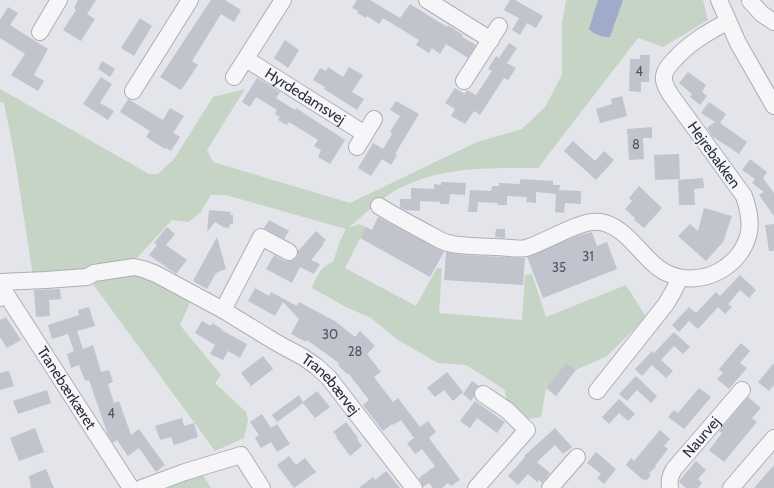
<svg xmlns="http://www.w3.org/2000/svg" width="774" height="488" font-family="Cabin,sans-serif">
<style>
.green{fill:#c5d4c5}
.water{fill:#a0abc9}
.building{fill:#c1c3cd}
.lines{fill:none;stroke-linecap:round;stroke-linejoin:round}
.minor-casing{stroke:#acaeb8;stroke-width:18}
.minor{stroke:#f6f6f9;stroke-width:16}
.labels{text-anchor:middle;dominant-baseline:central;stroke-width:3.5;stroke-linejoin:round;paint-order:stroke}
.number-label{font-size:13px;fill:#515465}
.street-label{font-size:15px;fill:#2c2f42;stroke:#f3f4f8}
</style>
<rect width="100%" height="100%" fill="#e3e5eb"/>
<path class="green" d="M566,0H703L708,20L663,47L638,38L538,168C492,168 442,166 400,188C381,198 365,214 348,228L359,224L366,227L345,268L416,306L437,268H442L439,313L522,320L525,275L532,274L546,317L626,285L646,317L607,356L576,370L566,363L546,388L541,417L524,420L507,407L505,390L466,365L438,363L398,340L371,318L344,306L312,288C316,277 321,266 333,262L340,241L346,229L226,195H211L200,213L189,222L172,220L136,259L120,265L88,273L33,276L14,153L4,103L0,102V89L149,174H158L174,159L213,97L245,89L207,150L213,162L350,203L477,142L522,129L545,107L562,75V23Z
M130,271L191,300L180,325L221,375L215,383L246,412L248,421L244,438L215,451L90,280Z
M203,475L211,488H167Z"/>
<path class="water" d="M598,0H623L610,37C604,38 593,34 589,29Z"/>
<path class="building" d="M78,0H96L87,14L95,19L81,41L63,30L76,10L74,8Z
M211,0H225L241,10L234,22L221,14L192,61L198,65L181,90L160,77Z
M357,0H370L400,18L410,4L447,27L448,25L463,35L462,37L476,45L468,58L446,44L440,54L432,48L429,53L416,45L419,40L383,18L379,24L367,16L366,18L357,13L358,11L352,8Z
M510,0H515L543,16L536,28L527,23L520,35L512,30L519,18L504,10Z
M8,7L18,13L10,25L48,49L34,75L44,81L38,91L11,75L25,54L0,38V20Z
M140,18L152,26L134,56L121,48Z
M285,40L299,50L288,68L274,58Z
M509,43L517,48L507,63L516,68L508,80L504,78L480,115L474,111L465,124L451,116L455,109L445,103L455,88L465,94L467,90L476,95L492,71L488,69L496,56L499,58Z
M640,55H650L649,82H641V92L629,91L630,59H640Z
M102,61L115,69L110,77L98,69Z
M328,67L343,77L349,67L363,75L352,92L364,99L357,110L324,89L325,87L313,80L320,68L326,71Z
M688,72L706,85L702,92L707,96L700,105L690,97L692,94L679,83Z
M101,77L112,84L100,103L114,111L108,120L83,104Z
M257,78L280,92L276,98L295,110L296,108L345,140L330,164L318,157L321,150L314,146L318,140L289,122L287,125L278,120L280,117L275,114L277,110L256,97L250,107L242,102Z
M622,96L627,116L600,123L596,109L612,104L611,99Z
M128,99L163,120L170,108L184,116L173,133L180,137L171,151L166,148L165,149L146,137L150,131L120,112Z
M396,101L419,114L395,154L397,155L391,165L382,159L371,176L358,168L373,143L383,149L392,134L390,132L400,116L390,110Z
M709,102L726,114L720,123L747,142L739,154L712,136L707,128L715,122L701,113Z
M652,127V138H643L644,159L629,160L627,129Z
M573,141L595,161L604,151L614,160L596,180L564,151Z
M679,154L680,179L655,180L654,155Z
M750,159L767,172L763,178L774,193V216L759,195L764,192L752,183L755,179L742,170Z
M703,178L704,188L694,189L695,205H679L678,180Z
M520,179L553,181V185H560L559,190L581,191V204L565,203L564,213L555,212L556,194L536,192V203L526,202L527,197L507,196V205H497L498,203L478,202L477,212H468L470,190L491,191L492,186H499V183L520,184Z
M441,182L466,183L465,195L450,194L449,204H440V202L420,201V211L405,210L400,207V199H411V188L434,189V184L441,185Z
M639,186L662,208L644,228L634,220L635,218L625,209L632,201L629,198Z
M704,208L732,216L723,242L706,261L678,236L690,224L698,231Z
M209,210L231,212L230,215H233V224H230L229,228L223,227L215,222L207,232Z
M378,217L444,252L430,277L360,238L366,227L372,230Z
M269,220L289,231L284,239L264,228Z
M774,224V251H769L765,225Z
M167,227L175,234L166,245L187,260L176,274L149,255L157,245L154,243Z
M496,229H505V238L495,237Z
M316,231L326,240L323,243L324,244L311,260L320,264L314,274L300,267L292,283L266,269L274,255L285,261H290L294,260L298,256V251Z
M592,232L597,246L607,242L617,269L543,298L527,257L577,236Z
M217,237L226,269L216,273L207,289L193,281Z
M446,252L464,255L525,258L523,285L444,280Z
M740,275L756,290L749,298L740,290L728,304L732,307L725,314L718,307L698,329L689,321L679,332L672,325L689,307L696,313L716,292L720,296Z
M255,288L269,296L271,292L297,306L299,302L335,321L355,337L360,331L375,346L367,354L381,372L374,377L393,402L398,398L420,427L428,421L436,432L429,438L460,480L451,486L448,483L442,488H433L429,483L423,487L419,478L435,466L422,449L415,454L407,443L414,438L401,420L393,425L392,424L383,431L363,405L369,400L348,373L347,374L338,365L339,363L307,340L306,342L291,334L299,319L283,302L275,316L248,301Z
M60,289L61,299L49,300L50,316L36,317L34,290Z
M89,307L95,326L77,331L83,349L93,345L101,372L109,370L113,382L108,384L114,403L119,401L131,435L139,429L165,465L156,472L139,448L128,456L117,440L113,443L108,435L89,380L85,381L79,365L71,368L67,354L74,351L68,334L52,339L48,325L79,315L78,310Z
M6,317L21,340L7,348L0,337V320Z
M202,321L211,326L212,323L222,329L221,330L247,344L240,358L228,351L223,360L210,354L215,345L195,333Z
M674,332L690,347L683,354L674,346L661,360L673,371L666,378L652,365L642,376L635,369L652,351L654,353Z
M741,343L750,351L740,363L747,368L729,389L717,379L723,373L719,369Z
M263,356L273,369L251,386L241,373Z
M566,363L576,370L556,396L546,388Z
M774,363V385L769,391L758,382Z
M9,371L14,386L0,390V373Z
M447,372L463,392L453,401L444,390L435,397L427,388Z
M636,376L657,396L651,403L637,390L627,401L619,394Z
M472,381L479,386L475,389L474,397L471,401L463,394Z
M699,388L711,397L684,429L668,417L674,410L678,413Z
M47,390L51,403L18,414L13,401Z
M317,391L330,407L315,418L303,403L277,422L272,415L299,395L303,402Z
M748,397L761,408L752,418L757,422L724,462L709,450L722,433L719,431Z
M619,399L635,414L628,421L619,413L609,424L602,417Z
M475,401L505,422L497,433L477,418L470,428L460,421Z
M262,414L271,428L277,424L290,444L277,452L271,442L261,448L255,438L259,435L250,422Z
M182,418L184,426L194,423L198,437L174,445L171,437L160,440L155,426Z
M346,422L358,438L357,439L362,446L350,456L336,437L337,436L333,432Z
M35,428L44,452L19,461L10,438Z
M555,428L572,447L563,454L555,445L537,462L550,473L542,483L539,480L537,482L528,474L518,485L508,476L525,457L524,456Z
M660,430L670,439L664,446L668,449L655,466L656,467L649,473L651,475L646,481L644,479L643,480L626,465L631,458L634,461Z
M596,452L616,469L604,484L597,478L601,474L587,463Z
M289,456L296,465L305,458L316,472L294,488L277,465Z
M696,461L706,470L698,479L702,483L698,488H686L679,482L680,480Z
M774,465V488H754Z
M46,469L54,488H31L29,476Z
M386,471L400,488H359L373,477L375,480Z"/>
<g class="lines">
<g class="minor-casing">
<g id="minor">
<path d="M427,0L491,40"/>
<path d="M719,0L738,43L774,106"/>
<path d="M750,1L762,14L774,22"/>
<path d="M40,32L59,0"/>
<path id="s1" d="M246,59L365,134"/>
<path d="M234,77L283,0"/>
<path d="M464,81L499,26"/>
<path d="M133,91L190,0"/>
<path d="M357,147L374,119"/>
<path d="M379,206C395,216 412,225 429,234C435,237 442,242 448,243C462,247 481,246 496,247C505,247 518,250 526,248C547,242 580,219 600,222C630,227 643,263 669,274C702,288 742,267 749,232C751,219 748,208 744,196L670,94C667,88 663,83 664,76C665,70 670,64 674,60C689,43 708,32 727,22"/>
<path id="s2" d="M0,282L46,280L87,277L94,273L134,267L143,269L156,274L223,310L277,343L303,357L316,366L329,378L414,488"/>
<path id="s3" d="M0,298L6,294L131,488"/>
<path d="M223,310L261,237L289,252"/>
<path d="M597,391L666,304L673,292L680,278"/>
<path d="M142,488L185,472L241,455L262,488"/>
<path d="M476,488L527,430L507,410L483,394"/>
<path d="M550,488L577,457"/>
<path id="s4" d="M670,488C669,480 670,476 674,469L742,390"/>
<path d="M731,488L774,438"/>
</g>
</g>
<use href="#minor" class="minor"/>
</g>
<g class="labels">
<g class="number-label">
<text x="639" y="71">4</text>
<text x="636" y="144">8</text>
<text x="588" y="256">31</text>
<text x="559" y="267">35</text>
<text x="330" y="334">30</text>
<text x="355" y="351">28</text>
<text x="111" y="413">4</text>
</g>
<g class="street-label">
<text stroke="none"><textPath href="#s1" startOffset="70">Hyrdedamsvej</textPath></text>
<text transform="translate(714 155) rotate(54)">Hejrebakken</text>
<text stroke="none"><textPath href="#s2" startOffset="367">Tranebærvej</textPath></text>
<text stroke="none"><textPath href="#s3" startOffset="119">Tranebærkæret</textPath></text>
<text stroke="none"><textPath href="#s4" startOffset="62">Naurvej</textPath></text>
</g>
</g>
</svg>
